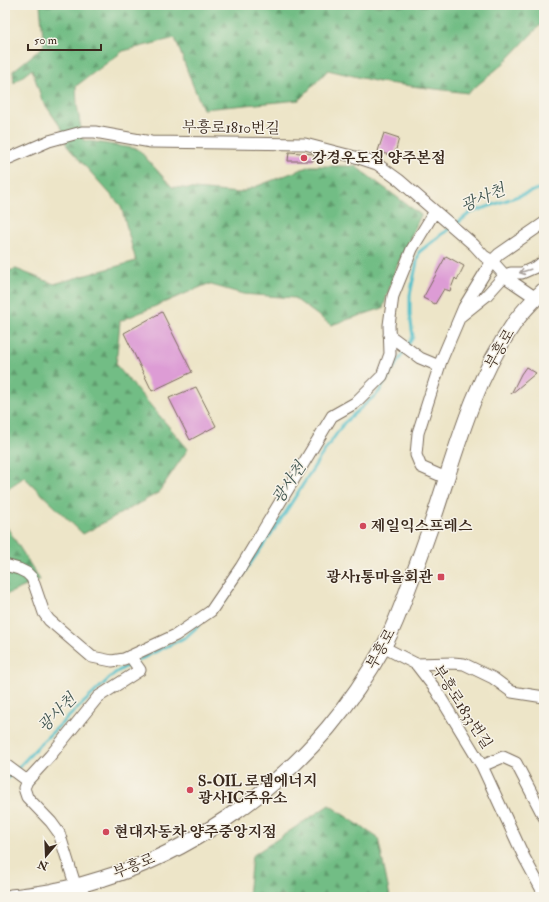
<svg xmlns="http://www.w3.org/2000/svg" width="549" height="902" font-family="'IM FELL Double Pica','Noto Serif KR',serif">
<style>
.forest{fill:url(#forest-firs);stroke:#567452}
.lines{fill:none;stroke-linecap:round;stroke-linejoin:round}
.stream{stroke:#53c0ca;stroke-width:3}
.building{fill:#dd9cd5}
.street-casing{stroke:#796b5a;stroke-width:13}
.secondary-casing{stroke:#796b5a;stroke-width:17}
.street{stroke:#fff;stroke-width:11}
.secondary{stroke:#fff;stroke-width:15}
.oneway{stroke:#a79f9a}
.poi-dot{fill:#d1495b;stroke:#f7f3e8;stroke-width:1.5}
.labels{text-anchor:middle;dominant-baseline:central;stroke-width:3;stroke-linejoin:round;paint-order:stroke}
.street-label{font-size:15px;fill:#3b2a1e;stroke:#f7f3e8}
.poi-label{font-size:15px;font-weight:bold;fill:#3b2a1e;stroke:#f7f3e8;text-anchor:start}
.water-label{font-size:16px;font-style:italic;fill:#425752;stroke:#f7f3e8}
</style>
<defs>
<pattern id="forest-firs" width="22" height="20" patternUnits="userSpaceOnUse"><rect width="22" height="20" fill="#72bd85"/><path d="M5 1l3.5 6h-7zM16 11l3.5 6h-7z" fill="#5f9a6c"/></pattern>
</defs>
<rect width="100%" height="100%" fill="#f7f3e8"/>
<filter id="ink" filterUnits="userSpaceOnUse"><feTurbulence type="fractalNoise" baseFrequency=".025" numOctaves="2"/><feDisplacementMap in="SourceGraphic" scale="8" xChannelSelector="R" yChannelSelector="G"/><feConvolveMatrix kernelMatrix="1 2 1 2 8 2 1 2 1" color-interpolation-filters="sRGB"/></filter>
<filter id="wash" filterUnits="userSpaceOnUse"><feTurbulence type="fractalNoise" baseFrequency=".012" numOctaves="4" result="noise"/><feDisplacementMap in="SourceGraphic" scale="16" xChannelSelector="R" yChannelSelector="G"/><feGaussianBlur stdDeviation="0.9" result="paint"/><feColorMatrix in="noise" values="0 0 0 0 0 0 0 0 0 0 0 0 0 0 0 0 0 1.4 0 .05"/><feComposite in="paint" operator="in"/></filter>
<g filter="url(#wash)">
<rect width="100%" height="100%" fill="#ede5c8"/>
<path class="forest" d="M40,5H544V21L504,63L468,93L379,82L328,70L299,100L203,109L192,83L175,38L123,51L76,86L77,105L83,140L138,149L172,187L239,193L310,166H355L421,215L396,268L383,308L331,325L294,298L243,294L208,284L120,321L116,365L188,449L158,493L83,534L24,477L5,491V272L16,269L54,284L136,261L121,206L67,146L62,129L42,100L32,69L14,83L13,71L44,46Z
M5,524L40,580L5,595Z
M329,805L378,838L390,897H248L252,856Z"/>
<g class="lines">
<path class="stream" d="M455,225L470,213L544,187
M225,600L280,521L319,459L344,423L379,392L413,337L410,314V295L419,252L450,228
M137,661L186,637L198,626
M16,770L43,741L115,673L132,663
M5,781L12,774"/>
</g>
<g id="blocks">
<path class="building" d="M384,133L399,138L394,157L378,151Z
M289,152L314,154L313,161H288Z
M446,256L464,266L457,280L455,278L450,291L444,289L435,304L423,298Z
M162,312L192,372L152,391L124,333Z
M526,367L536,373L511,394L521,374Z
M196,387L216,426L190,440L169,398Z"/>
</g>
</g>
<g filter="url(#ink)">
<use href="#blocks" fill-opacity="0" stroke="#796b5a" stroke-width="1"/>
<g class="lines">
<g class="street-casing">
<path id="street" d="M5,160L49,141L82,132H95L151,142L305,144L359,158L377,164L399,180L474,245L484,256L492,261L508,279L536,298
M461,316L486,296L505,275L511,273H522L538,266L544,261
M389,335L420,358L439,366
M446,478L421,467L416,455L418,433L441,361L464,307L492,261L499,254L544,223
M5,565L19,569L27,573L32,578L44,613L49,620L92,657L112,661L124,659L176,635L211,611L241,567L332,416L355,403L382,376L390,354L389,325L393,296L412,249L435,211
M383,647L416,664L436,690L482,766L524,857L544,894
M416,664L453,663L464,664L493,678L512,692L544,697
M7,766L27,781
M482,766L503,757L516,763L544,817
M79,897L59,833L51,822L27,797L24,788L27,781L50,756L98,697L140,670L130,656"/>
</g>
<g class="secondary-casing">
<path id="secondary" d="M11,897C27,895 43,894 58,890C74,887 89,883 104,878C188,853 272,794 328,728C349,703 368,675 384,646C394,627 402,606 409,586C418,563 426,540 434,517C456,451 473,383 513,325C521,312 533,301 544,290"/>
</g>
<use href="#street" class="street"/>
<use href="#secondary" class="secondary"/>
</g>
<defs><path id="oneway-shaft" d="M-6 0H5M1.5-3L5.5 0L1.5 3" fill="none" stroke-width="1.6" stroke-linecap="round" stroke-linejoin="round"/></defs>
<use class="oneway" href="#oneway-shaft" transform="translate(525 271) rotate(162)"/>
</g>
<g class="poi-dot">
<circle cx="304" cy="158" r="4"/>
<circle cx="363" cy="526" r="4"/>
<rect x="437" y="573" width="8" height="8" rx="2"/>
<circle cx="190" cy="790" r="4"/>
<circle cx="106" cy="832" r="4"/>
</g>
<g class="labels">
<g class="street-label">
<text transform="translate(231 128) rotate(1)">부흥로1810번길</text>
<text transform="translate(500 349) rotate(-60)">부흥로</text>
<text transform="translate(381 649) rotate(-61)">부흥로</text>
<text transform="translate(462 707) rotate(57)">부흥로1833번길</text>
<text transform="translate(134 866) rotate(-22)">부흥로</text>
</g>
<g class="poi-label">
<text x="312" y="158">강경우도집 양주본점</text>
<text x="371" y="526">제일익스프레스</text>
<text x="433" y="577" text-anchor="end">광사1통마을회관</text>
<text x="198" y="781">S-OIL 로뎀에너지<tspan x="198" dy="17">광사IC주유소</tspan></text>
<text x="114" y="832">현대자동차 양주중앙지점</text>
</g>
<g class="water-label">
<text transform="translate(483 198) rotate(-23)">광사천</text>
<text transform="translate(289 483) rotate(-56)">광사천</text>
<text transform="translate(57 713) rotate(-45)">광사천</text>
</g>
</g>
<rect width="549" height="902" fill="none" stroke="#f7f3e8" stroke-width="20"/>
<g transform="translate(46 856) rotate(199)" stroke="#f7f3e8" stroke-width="3" paint-order="stroke">
<path d="M0-3L7 15L0 10L-7 15Z" fill="#3b2a1e"/>
<text y="-6" font-size="11" font-weight="bold" text-anchor="middle" fill="#3b2a1e">N</text>
</g>
<path d="M28 44v6h73v-6" fill="none" stroke="#3b2a1e" stroke-width="2"/>
<text x="34" y="44" font-size="12" fill="#3b2a1e" stroke="#f7f3e8" stroke-width="3" paint-order="stroke">50 m</text>
</svg>
